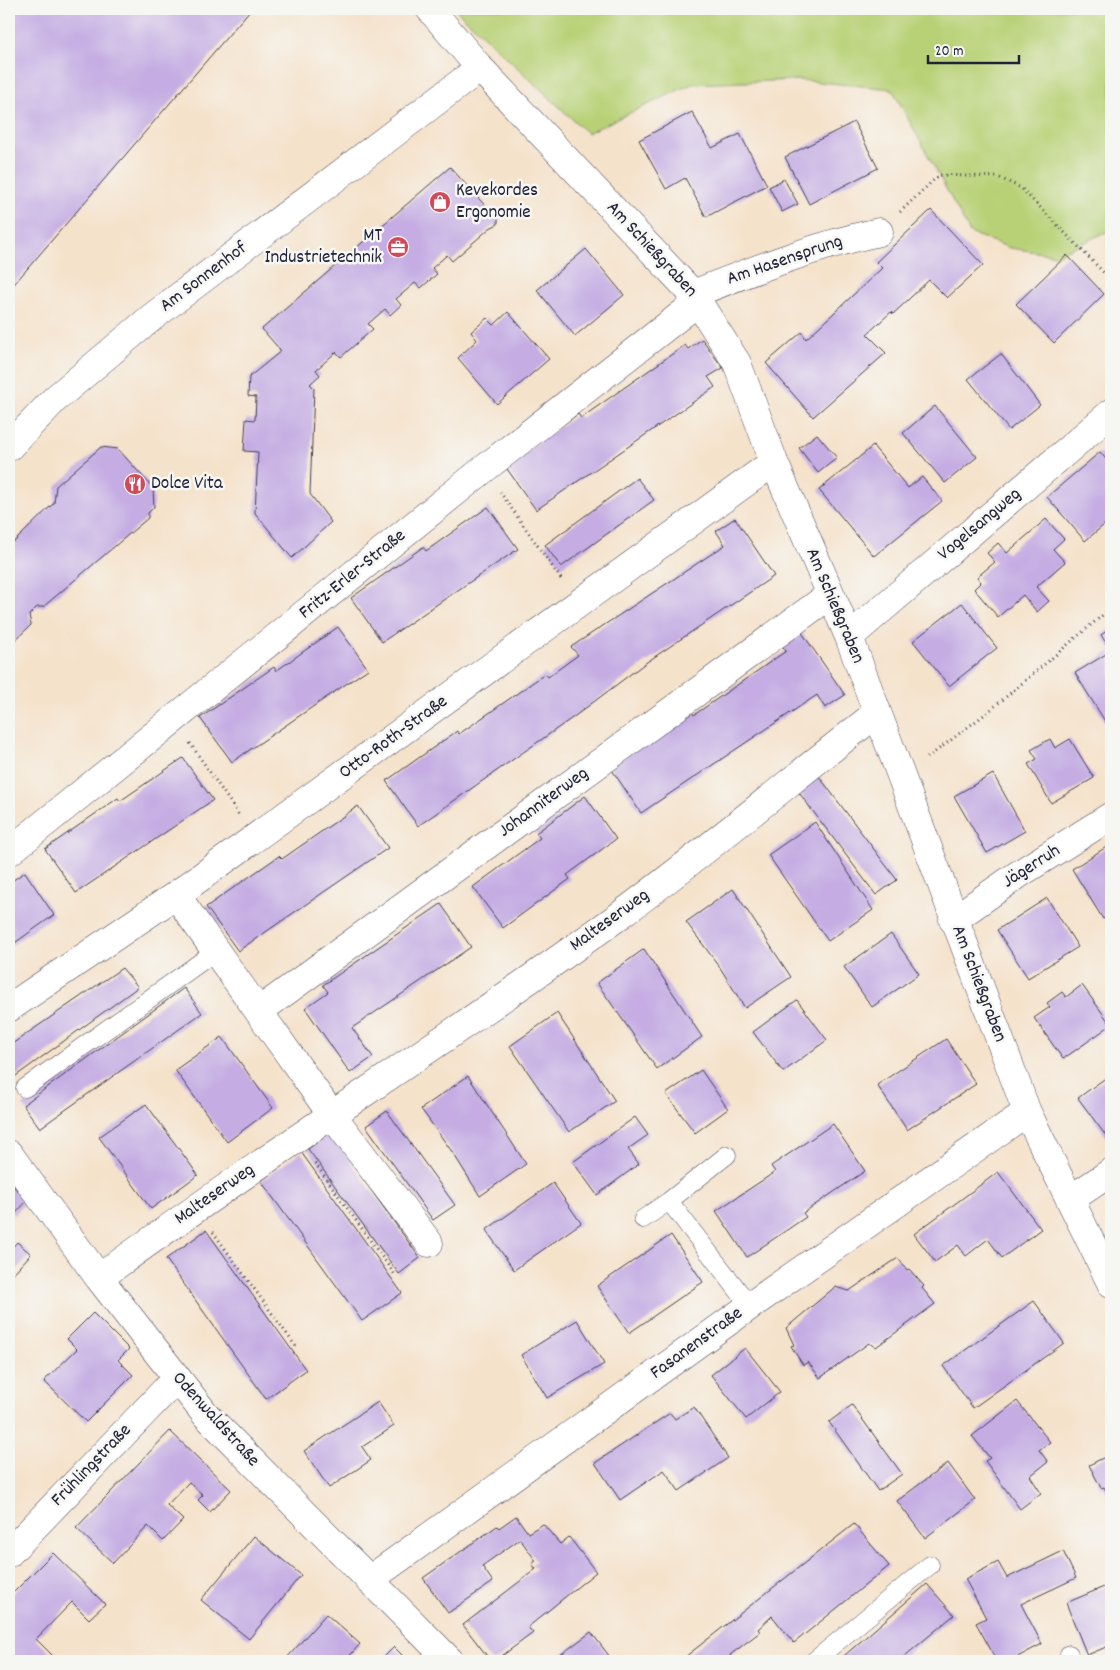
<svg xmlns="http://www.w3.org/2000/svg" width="1120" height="1670" font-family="Dekko,sans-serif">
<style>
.green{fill:#b8d176;stroke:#6d7a58}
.building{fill:#c5ade3}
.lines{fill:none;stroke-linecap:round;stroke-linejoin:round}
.service-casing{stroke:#423f51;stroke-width:19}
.minor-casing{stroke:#423f51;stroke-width:29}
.path{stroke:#423f51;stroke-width:3;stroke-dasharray:1 4;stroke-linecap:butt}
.service{stroke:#fff;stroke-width:18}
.minor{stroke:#fff;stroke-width:28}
.labels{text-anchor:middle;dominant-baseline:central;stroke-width:5;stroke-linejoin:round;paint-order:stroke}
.poi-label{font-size:19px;fill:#22223b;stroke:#f6f6f2;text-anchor:start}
.street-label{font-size:19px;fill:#22223b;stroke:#f6f6f2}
</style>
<rect width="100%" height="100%" fill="#f6f6f2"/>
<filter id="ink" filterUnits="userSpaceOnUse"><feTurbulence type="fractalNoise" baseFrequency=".02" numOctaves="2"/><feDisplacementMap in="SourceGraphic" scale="10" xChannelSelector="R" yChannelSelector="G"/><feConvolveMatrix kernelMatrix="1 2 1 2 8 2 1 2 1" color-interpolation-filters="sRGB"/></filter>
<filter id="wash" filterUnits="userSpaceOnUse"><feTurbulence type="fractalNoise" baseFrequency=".0096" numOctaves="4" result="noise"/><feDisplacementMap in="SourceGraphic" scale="20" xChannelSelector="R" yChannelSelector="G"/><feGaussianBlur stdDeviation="1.12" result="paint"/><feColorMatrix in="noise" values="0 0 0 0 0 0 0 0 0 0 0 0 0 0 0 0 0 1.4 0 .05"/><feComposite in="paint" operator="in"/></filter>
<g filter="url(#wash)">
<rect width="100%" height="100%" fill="#f5e2cb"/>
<path class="green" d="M455,9H1111V230L1056,255L1010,248L970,233L892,89L799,80L692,84L587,133Z"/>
<g id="blocks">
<path class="building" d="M9,9H251L9,290Z
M692,112L712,148L740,134L767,185L706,217L685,178L666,189L639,140Z
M854,122L878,168L809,204L785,157Z
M450,167L491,212L498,216V224L490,228L452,261L447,255L432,268L437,274L421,288L415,283L396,299L401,305L390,315L385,309L368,324L373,329L341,357L336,352L316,370L320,375L310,384L314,388L310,494L331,522L292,558L255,513L258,452L244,451L246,419L255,420L256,397L248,396L249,377L281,351L262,329Z
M784,179L798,204L782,212L769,187Z
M931,210L983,265L947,298L929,280L893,314L891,312L867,334L886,353L813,417L766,363L802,332L806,339L882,268L876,262Z
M586,249L624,295L575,336L537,290Z
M1067,255L1104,294L1054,343L1016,304Z
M508,312L549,359L497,404L458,358L477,340L471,332L487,318L494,325Z
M702,339L723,368L708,377L715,387L536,510L505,466L578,414L581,418L685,345L688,349Z
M1001,354L1040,405L1009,430L968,379Z
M935,406L977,457L945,483L903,433Z
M817,434L837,458L818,473L799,448Z
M873,446L908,488L922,477L942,501L874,556L819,490Z
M101,447L118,449L153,488L154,507L148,513V518L43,607H37L29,615L31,625L9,646V542L15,541L54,503L56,486Z
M1100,452L1111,465V521L1110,520L1085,541L1047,497Z
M637,478L654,500L561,567L545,545Z
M488,507L518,549L382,642L351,598L423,547L426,551Z
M735,518L774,576L644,664L575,716L418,826L386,781L457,731L459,734L545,674L548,677L578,655L571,647L725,545L716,531Z
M1046,519L1064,539L1053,549L1065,562L1036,587L1049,601L1037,612L1023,595L998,617L974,589L981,582L977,577L995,562L987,553L998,543L1007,553Z
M962,603L997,648L949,686L913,641Z
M338,627L368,669L232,762L200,718L274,667L276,671Z
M798,627L845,695L825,708L817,695L641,813L610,767L691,711L694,715L786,651L779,641Z
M1111,628V731L1075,673L1111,651L1101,635Z
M1050,739L1055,748L1070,739L1094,778L1051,803L1028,764L1037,759L1031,750Z
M183,758L213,800L76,893L45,849L118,798L120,801Z
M993,774L1025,831L987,853L954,796Z
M818,775L897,880L876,895L797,790Z
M585,796L616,839L567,875L570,879L503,928L473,887L540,838L536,833Z
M358,806L388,848L238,951L206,907L279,856L282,859Z
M815,822L873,910L828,941L768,855Z
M1111,844V914L1103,919L1072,869Z
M25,872L54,915L9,947V883Z
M733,889L791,977L745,1008L719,966L686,922Z
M1047,898L1078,947L1028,978L997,930Z
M441,904L471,947L352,1028L373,1057L350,1073L305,1008L328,992L323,985Z
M891,934L919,974L872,1007L844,967Z
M644,949L702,1037L657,1069L597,983Z
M122,968L138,987L9,1081V1046Z
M1082,985L1111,1025L1063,1059L1034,1018L1050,1007L1047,1003L1062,992L1066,997Z
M184,988L202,1013L40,1128L23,1105Z
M797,1000L827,1040L783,1072L753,1032Z
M557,1013L615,1101L569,1132L510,1046Z
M222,1037L273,1108L227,1142L175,1070Z
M946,1039L976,1084L907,1130L877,1085Z
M701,1070L728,1109L695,1133L666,1094Z
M1111,1074V1138L1109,1140L1078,1098Z
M468,1076L526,1164L480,1196L453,1153L421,1109Z
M146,1104L198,1175L151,1209L99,1137Z
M387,1111L455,1205L433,1220L366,1126Z
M635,1117L648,1135L628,1149L639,1164L597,1195L573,1162Z
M833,1124L865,1171L803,1213L806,1217L747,1257L716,1211L775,1172L771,1166Z
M330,1133L420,1258L399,1274L308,1149Z
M301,1152L402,1293L362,1321L261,1181Z
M998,1172L1041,1229L1002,1258L988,1239L966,1256L958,1245L935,1262L914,1234Z
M9,1182L28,1200L14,1215L9,1210Z
M553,1183L581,1223L514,1270L486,1230Z
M206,1230L306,1370L266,1399L166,1259Z
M671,1235L703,1282L629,1333L597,1286Z
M17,1242L31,1254L9,1278V1251Z
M898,1258L907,1270L909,1269L924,1286L922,1288L935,1304L876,1347L869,1343L820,1378L808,1362L803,1365L791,1346L794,1345L786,1328L835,1287L849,1291Z
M1034,1301L1064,1343L973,1408L943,1366Z
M93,1313L129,1349L118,1360L133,1375L86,1422L44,1381L77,1349L67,1339Z
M577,1320L604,1364L547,1398L521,1355Z
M745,1348L780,1392L746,1419L711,1375Z
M1017,1401L1050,1442L1039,1450L1048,1462L1030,1476L1041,1493L1020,1509L985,1461L990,1458L972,1436Z
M378,1402L394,1426L362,1447L371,1460L329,1488L304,1451Z
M852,1405L902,1474L878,1491L829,1422Z
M694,1407L728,1458L679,1491L664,1470L620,1500L595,1463L670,1413L675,1419Z
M170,1431L231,1490L210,1512L198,1500L203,1495L189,1482L167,1505L183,1520L163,1541L148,1526L113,1563L76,1528Z
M1111,1454V1501L1104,1487L1101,1488L1089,1465Z
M948,1463L975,1500L925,1538L897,1501Z
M516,1516L528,1533L543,1524L560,1544L569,1537L596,1572L528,1627L533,1633L495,1661H491L463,1625L536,1569L532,1564L536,1561L520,1539L482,1566L493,1582L448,1613L423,1578L497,1526L499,1528Z
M854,1524L889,1566L794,1643L772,1616L758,1629L760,1632L730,1655L734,1661H680Z
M254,1536L301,1575L249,1639L201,1600Z
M1063,1551L1076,1578L1021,1604L1042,1644L1010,1661H997L976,1623L986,1618L965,1579L998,1562L1007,1578Z
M53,1553L105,1604L89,1619L72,1602L36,1639L53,1656L47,1661H23L19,1657L15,1661H9V1597Z
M927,1584L954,1615L899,1661H838Z
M1111,1584V1645L1087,1655L1066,1603Z
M326,1614L360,1644L345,1661H289L286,1659Z
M591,1632L613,1661H552Z
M394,1647L408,1661H380Z"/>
</g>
</g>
<g filter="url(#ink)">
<use href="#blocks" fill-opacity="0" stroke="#423f51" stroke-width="1"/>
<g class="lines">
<g class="service-casing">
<path id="service" d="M25,1088L216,951
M727,1155L669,1201L750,1306
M643,1219L669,1201
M814,1661L930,1565
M1069,1661V1654"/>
</g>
<g class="minor-casing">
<path id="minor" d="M430,9L480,68L693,294L737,363L774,462L849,637L1027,1112L1111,1283
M693,294C754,270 814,246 879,232
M9,447L55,399L151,318L480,68
M849,637L1111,413
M9,852L484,469L699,301
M176,895L332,1115L429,1243
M953,920L1019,874L1111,816
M9,1008L176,895L774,462
M259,1011L830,595
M9,1154L99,1278L206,1415L450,1661
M1071,1199L1111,1172
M99,1278C269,1153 448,1040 619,916C707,851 791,780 877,713
M9,1553L176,1379
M369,1580L750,1306L1027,1112"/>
</g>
<path class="path" d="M900,212L939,175L998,177L1021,188L1111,280
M500,492L561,579
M190,743L239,815
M927,758L988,712L1111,608
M315,1163L395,1275
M213,1232L297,1348"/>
<use href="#service" class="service"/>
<use href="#minor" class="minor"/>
</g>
</g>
<defs>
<g id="shop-disc" transform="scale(1.125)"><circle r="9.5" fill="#d1495b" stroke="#f6f6f2"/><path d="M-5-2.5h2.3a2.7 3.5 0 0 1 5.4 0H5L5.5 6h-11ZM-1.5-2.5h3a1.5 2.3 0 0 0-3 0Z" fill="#fff"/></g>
<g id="office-disc" transform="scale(1.125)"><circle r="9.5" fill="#d1495b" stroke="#f6f6f2"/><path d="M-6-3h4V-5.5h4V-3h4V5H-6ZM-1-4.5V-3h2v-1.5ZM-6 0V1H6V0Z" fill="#fff"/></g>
<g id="restaurant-disc" transform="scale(1.125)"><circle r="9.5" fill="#d1495b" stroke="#f6f6f2"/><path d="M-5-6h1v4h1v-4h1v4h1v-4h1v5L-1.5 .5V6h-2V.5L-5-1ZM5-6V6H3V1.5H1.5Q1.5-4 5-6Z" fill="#fff"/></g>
</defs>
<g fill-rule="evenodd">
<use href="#shop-disc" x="440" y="202"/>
<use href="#office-disc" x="398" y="247"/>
<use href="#restaurant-disc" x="135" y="484"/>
</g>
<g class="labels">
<g class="poi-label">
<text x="456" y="191">Kevekordes<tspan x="456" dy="22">Ergonomie</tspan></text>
<text x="382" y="236" text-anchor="end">MT<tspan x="382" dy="22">Industrietechnik</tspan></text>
<text x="151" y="484">Dolce Vita</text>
</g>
<g class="street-label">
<text transform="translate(651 250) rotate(47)">Am Schießgraben</text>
<text transform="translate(785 261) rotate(-19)">Am Hasensprung</text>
<text transform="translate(204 278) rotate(-37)">Am Sonnenhof</text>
<text transform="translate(980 525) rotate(-40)">Vogelsangweg</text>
<text transform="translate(353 575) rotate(-39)">Fritz-Erler-Straße</text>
<text transform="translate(834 606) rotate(67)">Am Schießgraben</text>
<text transform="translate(394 738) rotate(-36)">Otto-Roth-Straße</text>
<text transform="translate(544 803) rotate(-36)">Johanniterweg</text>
<text transform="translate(1032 867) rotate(-33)">Jägerruh</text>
<text transform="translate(610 921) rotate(-36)">Malteserweg</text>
<text transform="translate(978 984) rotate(69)">Am Schießgraben</text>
<text transform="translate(215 1195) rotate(-35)">Malteserweg</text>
<text transform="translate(697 1344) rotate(-36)">Fasanenstraße</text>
<text transform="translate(215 1420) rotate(48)">Odenwaldstraße</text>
<text transform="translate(92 1466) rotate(-46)">Frühlingstraße</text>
</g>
</g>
<rect width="1120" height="1670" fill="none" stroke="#f6f6f2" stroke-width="30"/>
<path d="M928 55v8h91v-8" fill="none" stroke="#22223b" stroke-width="2.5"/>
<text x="935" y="55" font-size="15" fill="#22223b" stroke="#f6f6f2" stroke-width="4" paint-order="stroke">20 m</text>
</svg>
